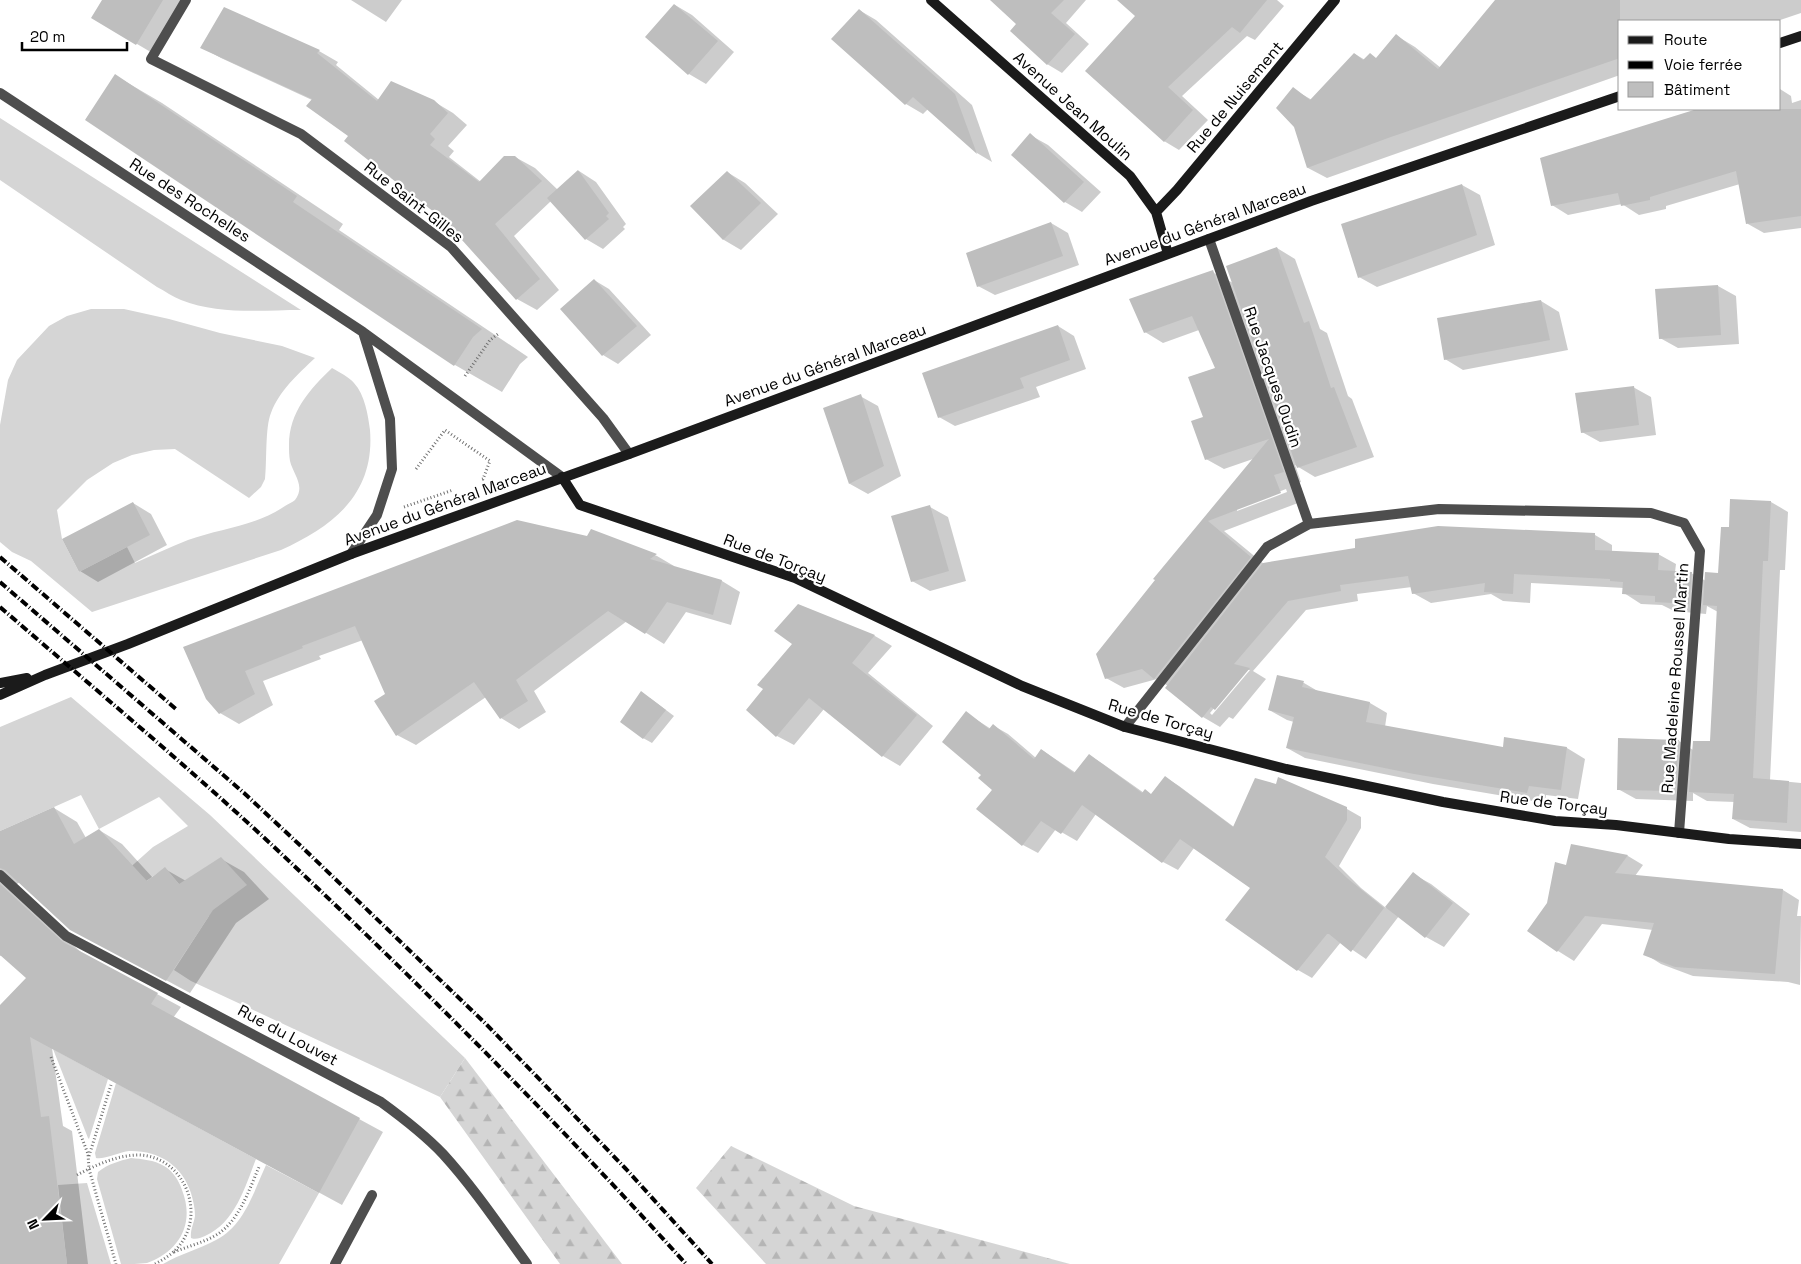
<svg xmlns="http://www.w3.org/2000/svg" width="1801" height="1264" font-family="'Space Grotesk',sans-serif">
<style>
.grass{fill:#d5d5d5}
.forest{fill:url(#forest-firs)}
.shadow{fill:#0003;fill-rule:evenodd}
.building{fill:#bebebe}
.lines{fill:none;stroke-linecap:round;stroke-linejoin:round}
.path{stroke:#707070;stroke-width:3;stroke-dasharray:1 2.5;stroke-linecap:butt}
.lane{stroke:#4e4e4e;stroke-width:10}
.street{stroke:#4e4e4e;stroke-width:10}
.secondary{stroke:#1b1b1b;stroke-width:10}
.rail{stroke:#000;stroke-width:4;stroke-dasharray:8 2.5 1 2.5;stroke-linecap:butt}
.labels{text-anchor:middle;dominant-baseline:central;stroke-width:4.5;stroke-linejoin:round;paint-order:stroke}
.street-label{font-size:16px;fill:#000;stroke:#fff}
</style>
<defs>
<pattern id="forest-firs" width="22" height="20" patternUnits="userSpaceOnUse" patternTransform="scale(1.25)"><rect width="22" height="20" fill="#d5d5d5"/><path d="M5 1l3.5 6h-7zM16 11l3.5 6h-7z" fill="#b5b5b5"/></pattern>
</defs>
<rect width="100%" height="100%" fill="#fff"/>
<path class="grass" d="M0,118L301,310C262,310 218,315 181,300C173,297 165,291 157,287L0,180Z
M91,309H124L169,319L220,333L282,346L315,358C298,374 279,391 271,413C265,427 267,462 265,479L261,487L249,498L175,449L154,450L132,455L113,463L87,480L57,510L62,539L79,572L127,547L135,563C153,555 170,547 188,540C221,528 256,526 285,506C288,504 293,502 295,500C306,486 293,474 290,461C289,456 289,450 289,445C289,412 310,389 332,368C339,372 349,377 354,383C365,395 368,415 370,430C375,494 334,526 281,550L92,612L31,561L12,552L0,542V425L8,380L17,360L49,326L67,316Z
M71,697L210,815L465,1058L440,1097L191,981L174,970L209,916L183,898L179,884L165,868L133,890L116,880L153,847L188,826L159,797L99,829L81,795L0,831V727Z
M53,1049L108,1079L89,1139L88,1138Z
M116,1083L256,1159C245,1187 235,1223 205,1236C200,1238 196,1240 191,1238C190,1230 194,1223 195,1216C195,1208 193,1200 191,1193C182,1165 158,1150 129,1151C120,1152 103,1160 96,1158L95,1153Z
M131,1158C142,1159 154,1160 164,1166C173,1171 179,1181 182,1190C195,1223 180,1251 147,1263C140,1264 129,1264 121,1264L97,1179L98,1172C108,1164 119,1161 131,1158Z
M266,1165L319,1193L279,1264H163C180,1254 199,1249 216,1240C244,1226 254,1191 266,1165Z
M87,1183L111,1264H67L58,1185Z"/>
<path class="forest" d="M465,1058L622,1264H560L440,1097Z
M731,1146L854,1206L1070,1264H766L696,1188Z"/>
<path class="shadow" d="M104,0H187L154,54L93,18Z
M351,0H402L386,22Z
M992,0H1086L1066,23L1089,44L1062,73L1047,64L1018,24Z
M1119,0H1277L1284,6L1255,40L1247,36L1182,96L1208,120L1179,150L1164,141L1137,16Z
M1498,0H1801V13L1777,21H1620V75L1327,178L1308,168L1293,89L1312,100L1355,54L1365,60L1377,59L1397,36L1415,47L1441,68Z
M675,5L692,15L734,52L706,84L689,74Z
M859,10L876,20L972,105L992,162L977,153L928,109L923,114L906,104L833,39Z
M201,47L319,51L338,62L336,65L379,100L433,101L453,113L467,125L448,146L454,151L449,157L481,182L515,157L535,168L558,190L579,171L596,182L626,224L623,227L625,229L603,249L586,239L551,201L514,236L559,290L537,310L517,299L445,219L350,136L312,100L221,58Z
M116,76L162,103L343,224L339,230L528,357L520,364L502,392L455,365L86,119Z
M1780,89L1791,96L1792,103L1801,100V228L1764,233L1748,224L1740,184L1666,206V209L1639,215L1622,204L1568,215L1552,205L1541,159L1702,109H1780Z
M1030,135L1048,145L1101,192L1082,212L1065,202Z
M727,172L745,183L778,214L741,250L724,240L692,206Z
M1462,185L1480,195L1495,245L1377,287L1359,277Z
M1051,223L1068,233L1079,265L995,295L978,286Z
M1277,248L1295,259L1320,329L1327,333L1348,396L1352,399L1374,457L1315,477L1295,465L1301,482L1292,485L1298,503L1224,531L1264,564L1357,549L1438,528L1595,535L1612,545V552L1658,554L1676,564L1675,572L1691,573L1706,581L1719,575L1730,528L1771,502L1788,512L1785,570H1780L1770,780L1801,783V832L1750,828L1733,819L1735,802L1707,801L1693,793V801L1636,799L1618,789L1679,741L1693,750L1711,742L1718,612L1707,606L1706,614L1674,611L1662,605L1641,604L1624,593V588L1531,583L1530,603L1503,601L1491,594L1431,603L1413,593L1412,587L1357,594L1358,601L1306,610L1253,671L1266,679L1233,719L1229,717L1220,727L1203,717L1166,688L1168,686L1157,679L1124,688L1106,678L1098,654L1253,459L1224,469L1206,459L1204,418L1217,368L1199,330L1163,343L1145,332L1212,272L1233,283ZM1286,489L1287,492L1237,511V508ZM1246,670H1250L1212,715L1210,713Z
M594,280L609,289L651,335L618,364L603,355L562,309Z
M1718,286L1736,296L1739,344L1678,348L1660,338Z
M1541,301L1559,312L1568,350L1463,370L1445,359Z
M1058,326L1074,336L1086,369L1036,387L1040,397L955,426L939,417Z
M1633,387L1651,397L1656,435L1600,442L1582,432Z
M860,396L878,406L901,476L868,494L850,484Z
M133,503L151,514L167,545L98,582L80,571Z
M930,507L948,517L966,581L930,591L912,581Z
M592,531L657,556L674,566L673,567L722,581L740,592L731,625L686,612L664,644L627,621L534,691L546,712L519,729L501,718L486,697L416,745L397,735L387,695L363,640L319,656L321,659L263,681L273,705L239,724L220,713L184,647L588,538Z
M799,606L875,636L892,646L868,673L933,726L900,766L883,756L824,709L794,745L777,736L765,689L794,644Z
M1278,676L1304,683L1321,693L1370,703L1387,713L1385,727L1504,749L1505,738L1567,748L1585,759L1578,799L1546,795L1545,803L1433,784L1305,758L1287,748L1294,722L1287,720L1269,710Z
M650,698L674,716L652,743L643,738Z
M966,713L991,729L994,726L1008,734L1036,758L1042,750L1076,773L1089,755L1103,764L1144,793L1152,795L1165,777L1179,786L1234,827L1347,809L1361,817V828L1339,866L1361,888L1386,908L1413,874L1431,884L1470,914L1444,947L1426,937L1399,916L1366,959L1341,942L1312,978L1298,970L1252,888L1194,848L1178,870L1163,862L1096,814L1077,841L1056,829L1038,853L1023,845L978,809L993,789L982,774Z
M54,808L77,822L86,838L99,830L122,844L153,878L165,869L186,881L221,859L244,872L269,899L236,923L190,993L71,929L20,882L17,884L16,891L18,895L83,954L181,1007L173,1018L383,1132L342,1205L52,1048L63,1126L72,1131L88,1264H0V1024L28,978L2,955L0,956V833Z
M1572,846L1628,856L1643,865L1635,876L1783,890L1799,900L1797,916H1801L1800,985L1788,982L1693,976L1661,964L1645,954L1653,930L1602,924L1574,961L1558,951L1529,930L1548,904L1567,866Z"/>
<path class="building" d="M102,0H163L136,45L91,18Z
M990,0H1064L1051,13L1075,34L1047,65L1010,31L1016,24Z
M1117,0H1267L1240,33L1232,27L1168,87L1193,110L1164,142L1085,71L1135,16Z
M1495,0H1620V58L1388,138L1307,168L1294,127L1276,108L1293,87L1310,100L1354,53L1363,60L1370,53L1376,58L1396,34L1438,69Z
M674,4L718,41L688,75L645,37Z
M224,7L320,50L317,53L377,101L391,81L434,100L448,113L430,134L435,139L430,145L479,182L504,156H515L542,181L495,224L540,279L516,300L444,220L344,141L348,136L306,106L312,99L200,48Z
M859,9L955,94L977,154L913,97L905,105L831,39Z
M115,74L297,196L293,202L482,329L473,337L454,366L85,120Z
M1697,109H1801V216L1746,224L1736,171L1650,197V200L1621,206L1618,193L1551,206L1540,158Z
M1030,133L1084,182L1064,203L1011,155Z
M578,170L609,213L606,216L609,219L585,240L547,198Z
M727,171L761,203L723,240L690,206Z
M1462,184L1477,235L1358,278L1341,224Z
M1051,222L1063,256L977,287L966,253Z
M1277,247L1304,323L1309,321L1331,388L1334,387L1357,447L1297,468L1226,266Z
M1213,270L1284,472L1274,475L1281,493L1208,521L1251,557L1154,679L1142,669L1105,679L1096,654L1155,580L1153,579L1269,439L1205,460L1191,421L1203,417L1188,377L1215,368L1192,316L1144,333L1129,299Z
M594,279L637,326L602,356L560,309Z
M1718,285L1721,335L1659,339L1655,289Z
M1541,300L1550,340L1444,360L1437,318Z
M1058,325L1070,360L1020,378L1024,388L938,418L922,373Z
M1634,386L1639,425L1581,433L1575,393Z
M861,394L884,466L849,484L823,408Z
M1730,499L1771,501L1768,561H1763L1753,778L1789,781L1787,823L1732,819L1734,794L1689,792L1693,741H1710L1717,606L1703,605L1705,572L1718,573L1721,527H1729Z
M133,502L150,535L79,572L62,539Z
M930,505L949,571L911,582L891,516Z
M517,520L587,536L591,529L657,554L650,559L722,580L713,615L667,602L645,634L608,611L516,680L528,701L500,719L474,682L396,736L374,701L385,694L355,626L302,646L303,648L245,671L255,694L219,714L206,699L183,647Z
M1438,526L1595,533V550L1659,553L1658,570L1692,572L1689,604L1655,602V596L1622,594L1623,582L1610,581V579L1514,574L1513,594L1484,592L1485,583L1412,594L1408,576L1340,585L1341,591L1288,601L1234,664L1250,668L1215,710L1211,707L1202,718L1165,688L1263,563L1355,548V539Z
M798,604L875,635L852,663L917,715L882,757L809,698L776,737L746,710L763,689L757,685L792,644L774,631Z
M1277,675L1304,681L1302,687L1370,702L1366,722L1503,747L1504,737L1567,747L1561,790L1529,786L1527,793L1414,774L1286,748L1294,717L1268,710Z
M641,691L666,710L643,739L620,722Z
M966,711L989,729L993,724L1034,759L1041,749L1074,773L1089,754L1142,793L1145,789L1151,794L1165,776L1233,827L1255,778L1276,784L1278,777L1347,807V820L1325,857L1347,878L1384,908L1351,952L1329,934H1327L1297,971L1225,920L1250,888L1180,839L1162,863L1082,805L1061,834L1041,821L1022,846L976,809L992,790L978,778L981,775L942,742Z
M1618,738L1679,740L1675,791L1617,790Z
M54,807L74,844L99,829L147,881L165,867L179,884L221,857L247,885L213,910L166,981L70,930L5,870L0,868V831Z
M1571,844L1628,855L1615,873L1783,889L1775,974L1675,967L1643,955L1654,923L1585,916L1557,952L1527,931L1547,903L1555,862L1566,865Z
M1413,872L1453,903L1425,938L1385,907Z
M0,884L63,942L158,993L151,1004L360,1118L319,1193L30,1037L41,1117L49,1116L67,1264H0V1005L26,978L0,955Z"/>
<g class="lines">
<path class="path" d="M465,376L490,340L498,334
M416,469L445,430L490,461L483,479L480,480
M404,507L453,490
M51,1057L88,1154L89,1169L116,1264
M89,1156L111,1085
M77,1175C96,1165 117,1155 139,1155C183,1156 207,1212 179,1246C173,1254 164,1259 155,1264
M174,1252C189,1246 205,1242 218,1234C240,1219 249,1190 259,1167"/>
<path class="lane" d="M335,1264L372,1195"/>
<path class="street" d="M186,0L151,59L301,134L451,247L603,418L629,454
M0,93L363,332L562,477
M1209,239L1309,524
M351,554L377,515L392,469L390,419L363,332
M1125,727L1267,547L1309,524L1439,509L1651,513L1684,523L1700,551L1679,833
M0,875L66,936L381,1102C403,1118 424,1134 443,1154C474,1188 500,1227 527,1264"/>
<path class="secondary" d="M931,0L1130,176L1156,212L1168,254
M1780,43L1801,36
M1156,212L1177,190L1335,0
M562,477L580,505L795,578L1022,686L1125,727L1286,769L1443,802L1555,821L1616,825L1729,839L1801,844
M0,683L27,678
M0,695L45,675L128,644L351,554L629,454L1311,201L1620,96"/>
<path class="rail" d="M0,557L176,709
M0,582L244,793L304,849L486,1024L626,1169L712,1264
M0,607C97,691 197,774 290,862C427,991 560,1125 686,1264"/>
</g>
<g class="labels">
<g class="street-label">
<text transform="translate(1235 97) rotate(-50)">Rue de Nuisement</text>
<text transform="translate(1073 106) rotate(42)">Avenue Jean Moulin</text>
<text transform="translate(190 200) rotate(33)">Rue des Rochelles</text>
<text transform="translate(414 202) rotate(38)">Rue Saint-Gilles</text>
<text transform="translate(1205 224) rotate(-20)">Avenue du Général Marceau</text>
<text transform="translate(825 365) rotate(-20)">Avenue du Général Marceau</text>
<text transform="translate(1273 377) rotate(71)">Rue Jacques Oudin</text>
<text transform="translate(445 504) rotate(-20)">Avenue du Général Marceau</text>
<text transform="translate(775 558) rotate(21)">Rue de Torçay</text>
<text transform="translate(1675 678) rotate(-86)">Rue Madeleine Roussel Martin</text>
<text transform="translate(1161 719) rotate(16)">Rue de Torçay</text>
<text transform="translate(1554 803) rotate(7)">Rue de Torçay</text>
<text transform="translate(288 1035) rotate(28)">Rue du Louvet</text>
</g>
</g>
<rect x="1618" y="20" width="162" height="90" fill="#ffffff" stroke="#999999"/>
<rect x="1628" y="36" width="25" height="8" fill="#1b1b1b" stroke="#999999"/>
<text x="1664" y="45" font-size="15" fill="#000000">Route</text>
<rect x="1628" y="61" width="25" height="8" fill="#000000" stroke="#999999"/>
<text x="1664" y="70" font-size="15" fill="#000000">Voie ferrée</text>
<rect x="1628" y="82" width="25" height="15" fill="#bebebe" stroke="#999999"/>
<text x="1664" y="95" font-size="15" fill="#000000">Bâtiment</text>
<g transform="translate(45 1219) rotate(246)" stroke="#ffffff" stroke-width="4" paint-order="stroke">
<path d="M0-4L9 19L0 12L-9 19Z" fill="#000000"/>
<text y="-8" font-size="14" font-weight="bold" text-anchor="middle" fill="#000000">N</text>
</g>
<path d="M22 42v8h105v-8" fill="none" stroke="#000000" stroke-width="2.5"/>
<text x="30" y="42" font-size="15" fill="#000000" stroke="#ffffff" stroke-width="4" paint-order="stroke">20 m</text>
</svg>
